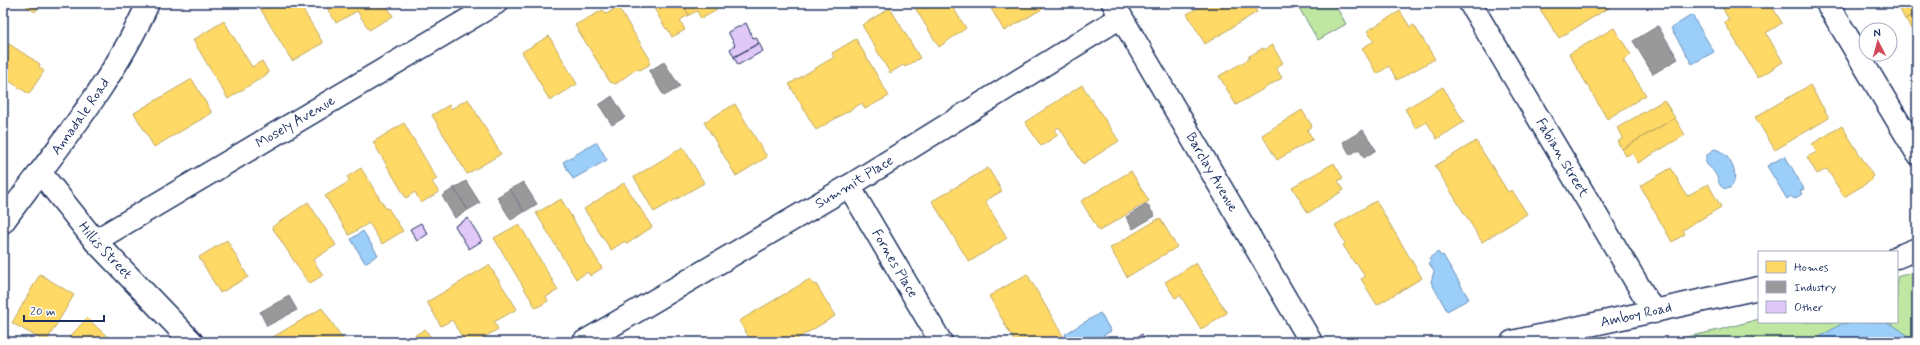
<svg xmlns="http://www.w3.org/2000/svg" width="1920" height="345" font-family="Mynerve,sans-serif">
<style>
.green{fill:#c0e7a2;stroke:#6e8b80}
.water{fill:#9bcff9;stroke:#688fbb}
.homes{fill:#ffd966;stroke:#bba664}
.industry{fill:#999;stroke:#737987}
.building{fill:#e0c8f8;stroke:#1b2f5e}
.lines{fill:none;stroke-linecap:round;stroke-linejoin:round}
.street-casing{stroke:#1b2f5e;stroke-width:25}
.secondary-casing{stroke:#1b2f5e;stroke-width:25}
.street{stroke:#fff;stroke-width:22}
.secondary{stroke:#fff;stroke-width:22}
.labels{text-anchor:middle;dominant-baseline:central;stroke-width:4;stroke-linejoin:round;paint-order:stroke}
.street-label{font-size:14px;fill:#1b2f5e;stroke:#fff}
</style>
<rect width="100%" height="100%" fill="#fff"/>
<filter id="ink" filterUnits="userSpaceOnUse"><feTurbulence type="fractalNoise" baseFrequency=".025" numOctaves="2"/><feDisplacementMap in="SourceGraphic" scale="8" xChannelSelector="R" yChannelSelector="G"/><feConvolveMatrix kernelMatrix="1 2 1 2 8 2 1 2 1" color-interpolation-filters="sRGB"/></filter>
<g filter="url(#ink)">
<path class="green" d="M1296,3H1334L1346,24L1318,40Z
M1917,271V342H1664L1719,330L1759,319V322H1897V277Z"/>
<path class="water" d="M1692,15L1714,52L1692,64L1671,28Z
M597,142L607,160L573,179L563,162Z
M1714,149C1729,151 1742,177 1730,188C1717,191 1720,179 1714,172C1712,168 1708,167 1706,163V156Z
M1785,156L1804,189L1800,191L1802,194L1794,199L1791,196L1787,199L1767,166Z
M363,231L378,255L365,263L351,239Z
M1438,252L1441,256L1443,255L1469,299L1447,311L1431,282L1434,271L1429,263L1431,262L1429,258Z
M1100,313L1111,331L1093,342H1070L1065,334Z
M1856,322C1889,322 1889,319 1914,342H1822L1821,336L1841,324Z"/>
<path class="homes" d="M22,3H41L35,12Z
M257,3H299L323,43L292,61Z
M324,3H385L393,16L369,30L357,11L336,23Z
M651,3H682L689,15L680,20L685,30L672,37L667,28L666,29Z
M682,3H713L717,10L701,19L697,11L689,15Z
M912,3H950L966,28L939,47Z
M988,3H1041L1044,8L1004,31Z
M1206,3H1252L1257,12L1205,44L1187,14Z
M1550,3H1607L1610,7L1559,38L1540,9Z
M1720,3H1770L1782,23L1766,33L1783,62L1758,78L1724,22L1729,20Z
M1896,3H1917V12L1905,19Z
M618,7L650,59L649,65L640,70L636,69L616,84L610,82L575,25L603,10L606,14Z
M890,8L920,58L905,67L903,65L890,73L862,25Z
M1400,11L1410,27L1414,25L1435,59L1397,80L1389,66L1377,74L1362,48L1374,41L1367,31Z
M1917,12V34L1915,35L1905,19Z
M224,21L252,67L262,61L269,73L228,99L193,40Z
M1614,28L1631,55L1623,60L1646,95L1607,119L1569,54Z
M549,36L577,84L550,101L522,52Z
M856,39L889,96L865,109L862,103L816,130L789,84L834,57L832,53Z
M9,44L40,64L39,67L44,71L29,94L3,77V50L4,51Z
M1272,45L1283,63L1276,68L1282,78L1236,105L1219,76L1249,59L1248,57L1263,48L1264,50Z
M192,79L212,113L154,147L134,113Z
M1082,85L1119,141L1083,164L1059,127L1054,130L1058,135L1041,146L1025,122Z
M1810,85L1829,118L1775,150L1755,117Z
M1443,87L1464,122L1437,139L1427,122L1416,128L1405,109Z
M468,99L501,154L467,174L432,115L449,105L451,109Z
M1664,100L1675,118L1622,149L1617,142L1623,138L1617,128Z
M735,104L767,157L736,176L704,122Z
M1302,110L1312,126L1307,130L1313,139L1277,160L1262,135Z
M1675,118L1685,135L1638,163L1632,153L1626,156L1622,149Z
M404,123L437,179L432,182L439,192L421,203L415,192L406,198L373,142Z
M1842,126L1873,176L1871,178L1872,180L1844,197L1827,169L1817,174L1807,157L1817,152L1812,144Z
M1476,141L1508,192L1512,190L1527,214L1482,242L1435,166Z
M683,147L704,183L654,212L634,177Z
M1334,163L1343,178L1338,181L1344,190L1308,213L1292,187Z
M361,168L386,209L388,208L403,231L382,244L369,223L349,235L325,196L350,181L347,177Z
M988,168L1002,191L985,201L1007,238L969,262L932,201Z
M1671,168L1687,196L1708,184L1721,207L1683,230L1685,234L1672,242L1640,186Z
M1131,171L1149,201L1099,231L1081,201Z
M624,183L652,227L627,244L625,241L611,250L584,209Z
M561,199L602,268L590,276L588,272L576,279L536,213Z
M1376,201L1422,278L1377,305L1361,279L1365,277L1357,263L1355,264L1343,245L1345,243L1335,225Z
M308,202L336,245L313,260L323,275L309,284L272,227Z
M1160,218L1177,247L1127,277L1110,248Z
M519,224L558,290L546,297L548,301L536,308L494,238Z
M227,240L248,277L220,293L199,257Z
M1196,263L1227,313L1201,329L1180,295L1175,298L1165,282Z
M489,265L517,309L494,322L498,329L476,342H465L452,320L441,326L427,302Z
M40,274L74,295L46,342L12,323Z
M1027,274L1063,336L1053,342H1015L989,296Z
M810,279L814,285L816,284L835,316L792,342H752L739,321Z
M322,308L345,342H276L273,337Z
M87,318L112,341L111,342H65Z
M425,329L434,342H404Z"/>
<path class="industry" d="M1658,26L1678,59L1653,74L1633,41Z
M664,62L680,87L664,96L649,71Z
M612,96L625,117L612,125L599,105Z
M1363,130L1376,150L1364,158L1359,149L1350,155L1343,142Z
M466,181L480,203L468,210L454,188Z
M523,182L537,204L524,212L510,189Z
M454,188L468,210L455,218L442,196Z
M510,189L524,212L511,220L497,197Z
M1147,204L1155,216L1133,229L1126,217Z
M289,296L297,310L267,326L260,312Z"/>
<path class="building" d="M746,23L753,38L756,37L759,43L734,57L730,49L735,45L728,32Z
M759,43L763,51L738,65L734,57Z
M468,218L482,241L469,249L455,226Z
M421,223L428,234L417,241L410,229Z
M1142,334L1147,342H1128Z"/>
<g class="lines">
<g class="street-casing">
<g id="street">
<path id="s1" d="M1113,3L1311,342"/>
<path id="s2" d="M1470,3L1654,312"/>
<path d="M1827,3L1917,153"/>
<path id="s3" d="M40,172L95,241L192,342"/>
<path id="s4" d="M849,186L941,342"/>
<path id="s5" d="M95,241L496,3"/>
<path id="s6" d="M584,342L849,186L1121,17"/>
</g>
</g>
<g class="secondary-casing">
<g id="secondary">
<path id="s7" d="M3,222C53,153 114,82 148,3"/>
<path d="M1897,257L1917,249"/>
<path id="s8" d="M1512,342L1759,288"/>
</g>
</g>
<use href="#street" class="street"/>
<use href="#secondary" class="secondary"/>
</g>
</g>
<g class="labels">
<g class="street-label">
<text stroke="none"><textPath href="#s7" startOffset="131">Annadale Road</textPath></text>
<text stroke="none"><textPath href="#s5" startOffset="233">Mosely Avenue</textPath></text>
<text stroke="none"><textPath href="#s2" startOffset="180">Fabian Street</textPath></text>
<text stroke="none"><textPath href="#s1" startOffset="196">Barclay Avenue</textPath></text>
<text stroke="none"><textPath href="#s6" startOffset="314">Summit Place</textPath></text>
<text stroke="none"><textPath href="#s3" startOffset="102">Hillis Street</textPath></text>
<text stroke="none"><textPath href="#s4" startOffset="90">Fornes Place</textPath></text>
<text stroke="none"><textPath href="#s8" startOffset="127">Amboy Road</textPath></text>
</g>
</g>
<rect width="1920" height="345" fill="none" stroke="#fff" stroke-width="16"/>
<rect x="8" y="8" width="1904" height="329" fill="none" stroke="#1b2f5e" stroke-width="1.5" filter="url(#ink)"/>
<rect x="1758" y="251" width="140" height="72" fill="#ffffff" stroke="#a4acbf"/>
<rect x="1766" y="261" width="20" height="12" fill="#ffd966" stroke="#a4acbf"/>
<text x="1794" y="271" font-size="12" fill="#1b2f5e">Homes</text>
<rect x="1766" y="281" width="20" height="12" fill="#999999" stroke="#a4acbf"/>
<text x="1794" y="291" font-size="12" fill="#1b2f5e">Industry</text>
<rect x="1766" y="301" width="20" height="12" fill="#e0c8f8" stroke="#a4acbf"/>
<text x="1794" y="311" font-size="12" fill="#1b2f5e">Other</text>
<g transform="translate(1878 42) rotate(354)"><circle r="19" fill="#ffffff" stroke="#a4acbf"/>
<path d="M0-3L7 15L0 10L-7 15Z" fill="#d1495b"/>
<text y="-6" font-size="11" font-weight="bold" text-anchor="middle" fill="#1b2f5e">N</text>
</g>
<path d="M24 315v6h80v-6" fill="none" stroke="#1b2f5e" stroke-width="2"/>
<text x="30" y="315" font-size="12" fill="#1b2f5e" stroke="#ffffff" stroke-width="3" paint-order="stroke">20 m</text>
</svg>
